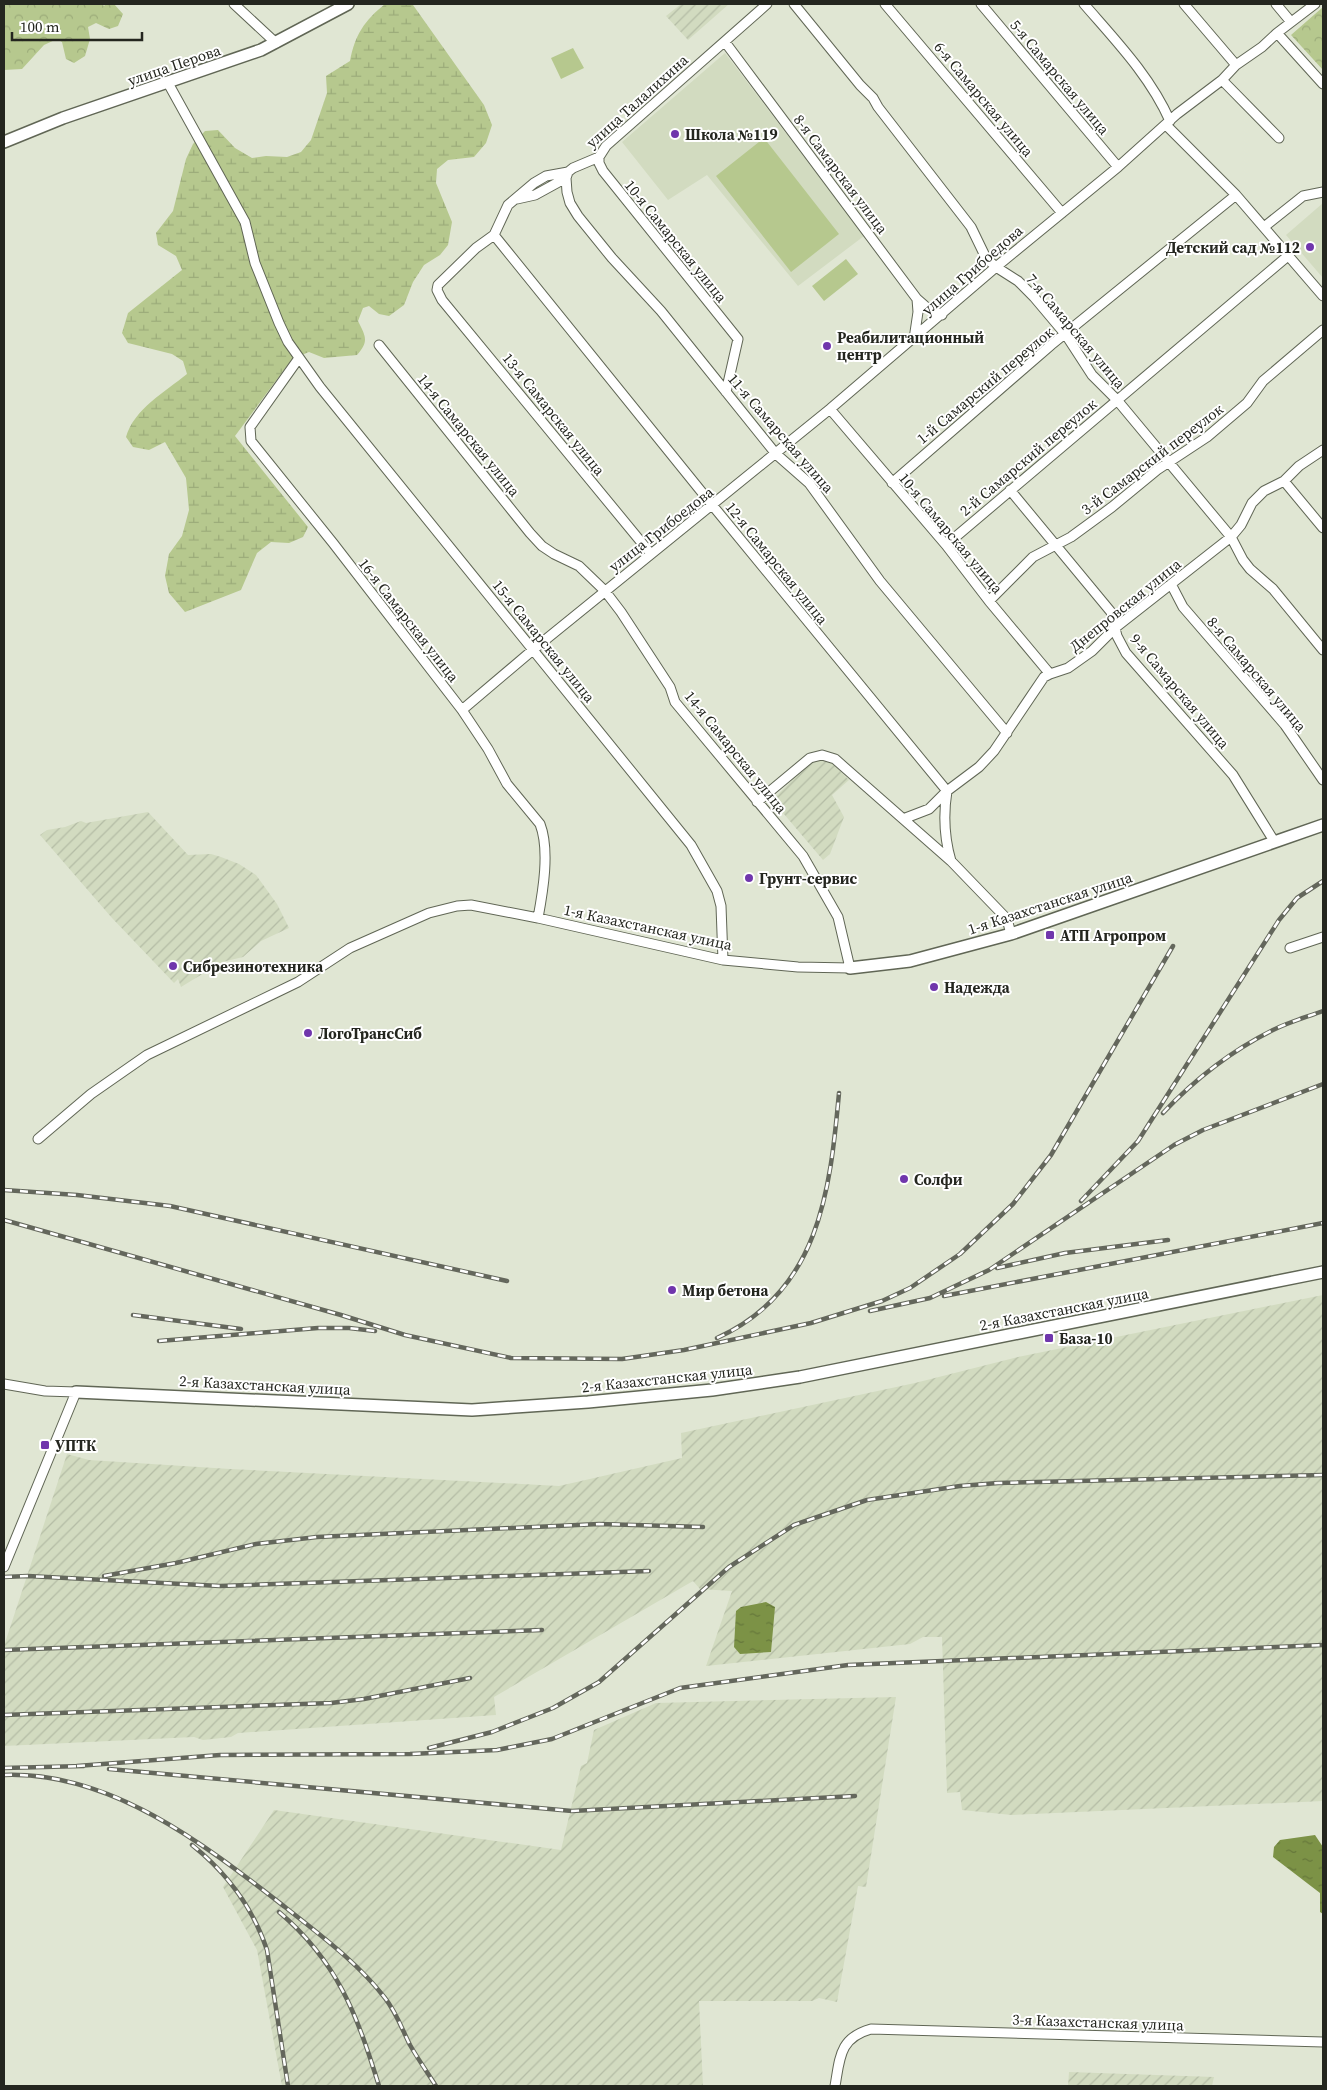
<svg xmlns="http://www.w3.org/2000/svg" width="1327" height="2090" font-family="'Source Serif 4',serif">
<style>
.built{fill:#d2dbc0}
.industrial{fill:url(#industrial-furrows)}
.forest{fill:url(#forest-crowns)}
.wetland{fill:url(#wetland-marsh)}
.park{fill:#b6c88e}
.water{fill:url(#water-ripples)}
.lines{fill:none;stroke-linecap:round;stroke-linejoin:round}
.street-casing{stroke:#606655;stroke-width:11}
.secondary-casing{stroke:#606655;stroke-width:14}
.street{stroke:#fff;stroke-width:9}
.secondary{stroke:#fff;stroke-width:11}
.rail-casing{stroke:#64675c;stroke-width:4.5}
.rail{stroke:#fff;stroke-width:2.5;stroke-dasharray:8;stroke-linecap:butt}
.poi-dot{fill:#7036ac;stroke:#fff;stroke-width:2}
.labels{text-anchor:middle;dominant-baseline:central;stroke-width:4;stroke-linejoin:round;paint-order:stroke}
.street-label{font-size:15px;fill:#24261f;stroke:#fff}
.poi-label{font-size:15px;font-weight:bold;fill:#24261f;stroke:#fff;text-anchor:start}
</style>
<defs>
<pattern id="industrial-furrows" width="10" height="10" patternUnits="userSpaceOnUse" patternTransform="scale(1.25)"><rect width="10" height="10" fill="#d2dbc0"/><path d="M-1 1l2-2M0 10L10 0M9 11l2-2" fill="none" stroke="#b4bca5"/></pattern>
<pattern id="forest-crowns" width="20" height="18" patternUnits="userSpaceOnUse" patternTransform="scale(1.25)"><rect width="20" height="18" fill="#b6c88e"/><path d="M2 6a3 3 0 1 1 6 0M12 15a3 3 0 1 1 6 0" fill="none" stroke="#9cac7a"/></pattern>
<pattern id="wetland-marsh" width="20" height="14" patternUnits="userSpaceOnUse" patternTransform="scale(1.25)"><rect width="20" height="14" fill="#b6c88e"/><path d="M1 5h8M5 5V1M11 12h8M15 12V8" fill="none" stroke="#9cac7a"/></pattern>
<pattern id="water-ripples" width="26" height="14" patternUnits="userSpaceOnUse" patternTransform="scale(1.25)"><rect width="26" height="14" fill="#7c9246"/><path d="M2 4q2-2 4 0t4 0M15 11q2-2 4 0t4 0" fill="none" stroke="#65773a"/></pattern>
</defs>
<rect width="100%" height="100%" fill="#e0e6d3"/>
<path class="built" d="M725,53L864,236L798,286L707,175L668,200L622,142Z
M1323,203V278L1286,235Z"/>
<path class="industrial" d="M681,4H729L688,40L666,16Z
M821,759L831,762L849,780L832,795L844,817L830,854L823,860L772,800L812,761Z
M148,812L188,855L211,854L221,857L239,864L256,875L277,904L289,928L261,941L243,957L222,962L181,987L178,979L174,983L112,918L40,835L47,830L65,827L81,821L86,823Z
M1323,1295V1801L1012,1815L962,1810L960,1792L947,1793L942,1637H923L910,1644L706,1666L732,1591L700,1589L693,1581L494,1697L496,1715L238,1733L231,1737L203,1740L194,1737L4,1746V1646L67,1454L89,1460L230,1469L559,1486L682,1458L681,1433L915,1383L1018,1357Z
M896,1697L866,1887L858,1886L837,2002L819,1998L812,2001H699L703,2086H282L257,1950L223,1887L274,1810L561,1850L581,1766L587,1763L594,1730L656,1703Z
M1069,2072L1214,2077L1212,2086H1068Z"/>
<path class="forest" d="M4,4H102L104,6L106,4H114L123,14L118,26L109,29L96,23L88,27L90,39L85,56L74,63L66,59L62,42L57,39L44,45L22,69L4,70Z
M1323,7V70L1291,35Z"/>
<path class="wetland" d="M385,4L413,5L484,105L492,125L486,143L474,157L448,160L437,169L436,183L452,222L448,245L440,255L424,265L413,282L404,305L389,316L379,314L369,306L363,308L358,321C366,337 369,341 357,355L324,358L309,352L292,359L235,436L308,527L303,537L289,543L271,542L257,553L241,590L185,612L169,593L165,576L169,554L182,536L189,510L186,478L165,442L149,450L133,447L126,437C134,409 165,392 187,374L183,361L172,354L128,343L122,333L128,313L182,270L176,256L158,245L156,233L173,211L186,159L193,144L205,131L218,130L235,148L252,158L266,156L287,157L301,152L311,140L327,93L326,76L350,61C355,35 364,21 385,4Z"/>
<path class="park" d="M573,48L584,68L561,79L551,58Z
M764,138L839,234L791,272L716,176Z
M846,259L858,274L824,301L812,286Z"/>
<path class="water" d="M766,1602L775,1607L771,1652L740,1654L734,1647L736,1611L741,1607Z
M1315,1835L1323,1847V1914L1320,1912V1893L1273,1857L1274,1847L1280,1840Z"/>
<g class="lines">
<g class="street-casing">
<path id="street" d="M234,4L276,43
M794,4L860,85L873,98L878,107L971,227L986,258L996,267L1018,281L1034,297L1066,335L1092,375L1117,400L1231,537L1243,560L1250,569L1273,589L1323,650
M885,4L1062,213
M981,4L1118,167
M1084,4C1116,41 1150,76 1170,121
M1184,4L1236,65
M1276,4L1291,22
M1277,33L1323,84
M725,42L917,299L925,306L942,315
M1222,80L1279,138
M168,83L245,222L255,263L279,323L288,342L320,387L691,845L717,891L721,906L723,960
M1166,125L1236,195L1323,296
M599,157V163L603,171L738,339L726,392
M568,172L566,178L567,192L570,203L578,216L612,258L661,311L776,454L809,483L880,581L1007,733
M517,199L535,195L566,178
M1264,227L1303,196L1323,192
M494,235L713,506L947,791C943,816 944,837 951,861
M914,339L918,312L917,299
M299,358L250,427L251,441L333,543L462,710L488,749L507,784L540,824C550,850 543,891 538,918
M830,409L946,545L989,601L1050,674
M1284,481L1323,528
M892,483L1051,345L1236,195
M1010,490L1111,612L1117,636L1126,653L1233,775L1274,841
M946,545L1289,255
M651,554L442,300L437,290L438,285L476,248L494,235L508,205L534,183L546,176L568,172L573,168L599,157L606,146L767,4
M1171,584L1183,607L1285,725L1323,780
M989,601L1033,557L1071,537L1112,507L1157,470L1207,437L1247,403L1263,381L1323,330
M462,710L534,649L830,409L996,267L1118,167L1177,114L1222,80L1236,65L1262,47L1277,33L1315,4
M757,802L810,758L822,755L835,759L951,861L1007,919L1011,934
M903,819L929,809L947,791L979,767L994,751L1044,677L1050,674L1068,668L1092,651L1115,628L1231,537L1241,525L1252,503L1264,491L1284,481L1299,466L1323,450
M1290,948L1323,937
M38,1139L91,1094L147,1055L298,982L350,948L429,913L457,906L471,905L538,918L723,960L798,967L850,968L838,917L803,856L675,702L670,687L621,612L605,591L579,566L554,554L542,546L530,533L379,345
M4,1384L45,1391L76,1392L4,1567
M835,2086C840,2058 839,2038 871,2029L1323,2042"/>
</g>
<g class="secondary-casing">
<path id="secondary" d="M4,142L63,118L261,50L348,4
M850,968L910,961L1011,934L1323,825
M76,1392L472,1410L588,1402L712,1390L800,1377L1323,1272"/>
</g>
<use href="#street" class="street"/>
<use href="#secondary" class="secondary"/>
<g class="rail-casing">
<path id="rail" d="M1163,1113C1195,1079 1231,1051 1273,1030C1289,1022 1307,1017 1323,1011
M4,1190L77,1195L170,1206L507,1281
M1081,1201L1138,1141L1279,920L1297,898L1323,881
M4,1220L341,1315L405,1335L511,1358L622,1359L684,1350L811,1323L882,1301L910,1288L960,1254L1013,1204L1051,1155L1173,946
M997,1268L1065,1253L1168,1240
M944,1296L1323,1223
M870,1311L930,1298L989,1270L1174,1145L1203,1130L1323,1084
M133,1315L241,1329
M717,1338C819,1292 830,1192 839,1093
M159,1341L318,1328H349L375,1331
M104,1576L176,1563L256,1544L317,1537L599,1524L703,1527
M4,1577L28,1576L220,1586L649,1571
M4,1650L542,1630
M4,1715L331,1703L364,1699L470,1678
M429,1748L492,1732L553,1708L599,1682L729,1567L794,1525L867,1500L960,1486L998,1483L1323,1475
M77,1766L220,1755L410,1754L497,1750L552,1739L680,1688L848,1665L1323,1645
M4,1768L84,1766
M109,1769L572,1811L855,1796
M4,1775C111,1771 205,1845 285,1907C320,1935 357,1962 385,1998C396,2012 402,2029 410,2045C418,2059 427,2072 436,2086
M192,1845C227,1873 253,1908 267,1950L288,2086
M279,1912C338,1962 357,2015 379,2086"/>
</g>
<use href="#rail" class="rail"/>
</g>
<g class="poi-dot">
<circle cx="675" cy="134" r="5"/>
<circle cx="1310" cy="247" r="5"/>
<circle cx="827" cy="346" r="5"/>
<circle cx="749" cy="878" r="5"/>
<rect x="1045" y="930" width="10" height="10" rx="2.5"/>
<circle cx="173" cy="966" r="5"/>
<circle cx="934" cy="987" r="5"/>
<circle cx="308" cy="1033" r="5"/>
<circle cx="904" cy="1179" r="5"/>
<circle cx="672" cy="1290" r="5"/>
<rect x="1044" y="1333" width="10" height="10" rx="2.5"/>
<rect x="40" y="1440" width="10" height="10" rx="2.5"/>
</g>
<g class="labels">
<g class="street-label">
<text transform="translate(174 65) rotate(-19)">улица Перова</text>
<text transform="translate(1060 77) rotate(50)">5-я Самарская улица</text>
<text transform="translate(984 99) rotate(50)">6-я Самарская улица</text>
<text transform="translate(637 101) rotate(-42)">улица Талалихина</text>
<text transform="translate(841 174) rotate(53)">8-я Самарская улица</text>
<text transform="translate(676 241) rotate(51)">10-я Самарская улица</text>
<text transform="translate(972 270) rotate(-41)">улица Грибоедова</text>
<text transform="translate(1076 331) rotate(50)">7-я Самарская улица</text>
<text transform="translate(985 385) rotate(-40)">1-й Самарский переулок</text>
<text transform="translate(554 414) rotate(51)">13-я Самарская улица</text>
<text transform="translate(781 433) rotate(49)">11-я Самарская улица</text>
<text transform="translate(469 435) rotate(51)">14-я Самарская улица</text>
<text transform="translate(1028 457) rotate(-40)">2-й Самарский переулок</text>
<text transform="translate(1152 459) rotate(-37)">3-й Самарский переулок</text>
<text transform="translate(661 529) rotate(-38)">улица Грибоедова</text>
<text transform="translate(951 533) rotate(50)">10-я Самарская улица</text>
<text transform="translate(777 563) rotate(51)">12-я Самарская улица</text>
<text transform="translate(1125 605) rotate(-39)">Днепровская улица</text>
<text transform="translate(409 620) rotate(52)">16-я Самарская улица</text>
<text transform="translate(544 641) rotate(51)">15-я Самарская улица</text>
<text transform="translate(1257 674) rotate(50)">8-я Самарская улица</text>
<text transform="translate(1180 691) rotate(50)">9-я Самарская улица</text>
<text transform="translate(736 752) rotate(51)">14-я Самарская улица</text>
<text transform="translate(1050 903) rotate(-18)">1-я Казахстанская улица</text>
<text transform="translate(648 927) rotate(12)">1-я Казахстанская улица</text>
<text transform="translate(1064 1309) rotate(-11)">2-я Казахстанская улица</text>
<text transform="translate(667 1378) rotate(-6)">2-я Казахстанская улица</text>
<text transform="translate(265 1385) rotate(3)">2-я Казахстанская улица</text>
<text transform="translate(1098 2022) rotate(2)">3-я Казахстанская улица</text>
</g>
<g class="poi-label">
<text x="685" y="134">Школа №119</text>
<text x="1300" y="247" text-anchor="end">Детский сад №112</text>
<text x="837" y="337">Реабилитационный<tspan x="837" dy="17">центр</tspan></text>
<text x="759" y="878">Грунт-сервис</text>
<text x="1060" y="935">АТП Агропром</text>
<text x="183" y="966">Сибрезинотехника</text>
<text x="944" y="987">Надежда</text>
<text x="318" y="1033">ЛогоТрансСиб</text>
<text x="914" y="1179">Солфи</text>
<text x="682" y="1290">Мир бетона</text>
<text x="1059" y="1338">База-10</text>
<text x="55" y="1445">УПТК</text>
</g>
</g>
<rect width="1327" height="2090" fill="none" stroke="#24261f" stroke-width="10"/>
<path d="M12 32v8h130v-8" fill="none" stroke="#24261f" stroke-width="2.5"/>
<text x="20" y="32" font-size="15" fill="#24261f" stroke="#ffffff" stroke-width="4" paint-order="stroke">100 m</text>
</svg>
